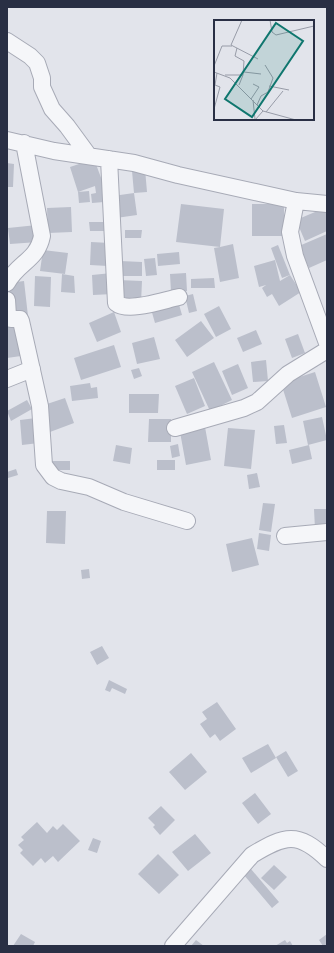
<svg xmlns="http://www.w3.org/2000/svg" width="334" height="953" font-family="Rubik,sans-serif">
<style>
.building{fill:#bbbfcb}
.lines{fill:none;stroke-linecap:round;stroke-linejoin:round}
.minor-casing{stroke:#a7aab6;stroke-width:18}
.minor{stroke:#f5f6f9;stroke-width:16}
.inset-road{fill:none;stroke:#989ca8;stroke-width:1}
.view{fill:#0f766e;fill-opacity:0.15;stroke:#0f766e;stroke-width:2}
.inset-edge{fill:none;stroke:#292f44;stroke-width:2}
</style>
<rect width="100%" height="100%" fill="#e2e4eb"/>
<path class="building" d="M94,159L103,183L104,202L92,203L91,194L96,193L95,186L78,192L70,167Z
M7,163L14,164L13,187H7Z
M145,169L147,192L134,193L132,171Z
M89,191L90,202L79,203L78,192Z
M134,193L137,215L116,218L113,196Z
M181,204L224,209L220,247L233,244L239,278L220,282L214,248L220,247L176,242Z
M252,204H284V236H252Z
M71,207L72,232L48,233L47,208Z
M327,207V231L305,241L296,220Z
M89,222H107V231H90Z
M37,225L38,242L10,244L8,228Z
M125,230H142L141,238H125Z
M327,234V260L309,268L299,246Z
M91,242L110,243L108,266L90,265Z
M278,245L290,275L282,278L271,248Z
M43,250L68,253L65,274L40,271Z
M179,252L180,264L158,266L157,254Z
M155,258L157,275L146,276L144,259Z
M275,260L280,281L290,275L301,292L279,306L272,294L267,297L262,288L266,285L259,287L254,266Z
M120,261L142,262V276H120Z
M112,273L113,294L93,295L92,275Z
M186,273L187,291L171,292L170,274Z
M62,274L74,276L75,293L61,292Z
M35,276L51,277L50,307L34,306Z
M214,278L215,288H191V279Z
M118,280L142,281L141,303L117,302Z
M24,281L28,316L12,317L9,283Z
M193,294L197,311L189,313L185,296Z
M178,301L182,315L155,323L151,309Z
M219,306L231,329L216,337L204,314Z
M114,312L121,332L97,342L89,323Z
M19,321L21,356L7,358V322Z
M201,321L214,338L187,357L175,340Z
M256,330L262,344L243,352L237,338Z
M298,334L305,353L292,358L285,339Z
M154,337L160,359L137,364L132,343Z
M114,345L121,367L81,380L74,358Z
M266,360L268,381L253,382L251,362Z
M214,362L232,400L210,411L192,372Z
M238,364L248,388L232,395L222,371Z
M139,368L142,376L134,379L131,370Z
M315,372L326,407L292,418L281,383Z
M194,378L205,406L187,414L175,386Z
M90,383L91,388L97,387L98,398L72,401L70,386Z
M129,394H159L158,413H129Z
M65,398L74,423L50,432L41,406Z
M27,400L32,409L11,421L7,411Z
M322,417L327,440L308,445L303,421Z
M36,418L39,443L22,445L20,420Z
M149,419H171V442H148Z
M284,425L287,443L276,444L274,426Z
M205,427L211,460L186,465L180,432Z
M228,428L255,430L251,469L224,466Z
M178,444L180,456L172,458L170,446Z
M116,445L132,448L130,464L113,461Z
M309,445L312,459L292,464L289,450Z
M157,460H175V470H157Z
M48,461H70V470H48Z
M16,469L18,475L8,478L7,472Z
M257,473L260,487L249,489L247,475Z
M263,503L275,504L271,532L259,530Z
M314,509H327V528L315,529Z
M47,511H66L65,544L46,543Z
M259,533L271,535L269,551L257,549Z
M252,538L259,565L232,572L226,544Z
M89,569L90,578L82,579L81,570Z
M102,646L109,658L97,665L90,652Z
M109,680L127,689L125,694L112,688L110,692L105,690Z
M217,702L236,729L220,741L215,734L210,738L200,724L207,719L202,712Z
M268,744L276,758L251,773L242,758Z
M286,751L298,771L288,777L276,757Z
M191,753L207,772L185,790L169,772Z
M255,793L271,814L258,824L242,803Z
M161,806L175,820L160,835L153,827L155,825L148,818Z
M37,822L47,833L53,826L57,830L63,824L80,841L58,862L53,856L45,863L41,858L33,866L20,853L23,850L18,845L24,840L21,837Z
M195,834L211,853L188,871L172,852Z
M93,838L101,841L97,853L88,850Z
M158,854L179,875L159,894L138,874Z
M274,865L287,877L274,890L261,878Z
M251,869L279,902L272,908L244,875Z
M21,934L35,942L33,946H13Z
M327,934V946H323L319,940Z
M196,940L204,946H191Z
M285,940L287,943L290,941L293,946H275Z"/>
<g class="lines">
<g class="minor-casing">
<path id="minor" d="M7,41L30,56L37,63L42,78V87L52,109L67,126L89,156
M7,140L54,151L134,163L178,175L296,201L327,204
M109,159L116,303C128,313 164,300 179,297
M296,201L290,232L295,256L327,343
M7,283C18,262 37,261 42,236L24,143
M7,300L8,316L11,319H20L21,321L40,406L44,465L53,477L61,481L89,487L124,502L187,521
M7,379L32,369
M175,428L244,408L257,402L288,374L327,350
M285,536L327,532
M173,946L252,855C285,835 298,831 327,859"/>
</g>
<use href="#minor" class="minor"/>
</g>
<g transform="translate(214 20)">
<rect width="100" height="100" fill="#e2e4eb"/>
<path class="inset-road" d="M28,0L17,25L44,39M56,0L58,12L62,15L100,6M23,28L21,36L30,41L29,55L25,65M0,46L8,26H18M0,52L16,58L49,91L82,100M30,52L47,54M11,55H29M55,66L75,70M37,79L45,67L39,64M39,80L41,99M43,85L47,76L54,72L59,58L51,45M0,89L6,67L1,65L3,53M52,92L69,71M41,100L49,91"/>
<path class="view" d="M62,3L89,21L38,97L11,79Z"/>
<rect width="100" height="100" class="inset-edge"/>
</g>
<rect width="334" height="953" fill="none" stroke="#292f44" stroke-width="16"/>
</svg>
